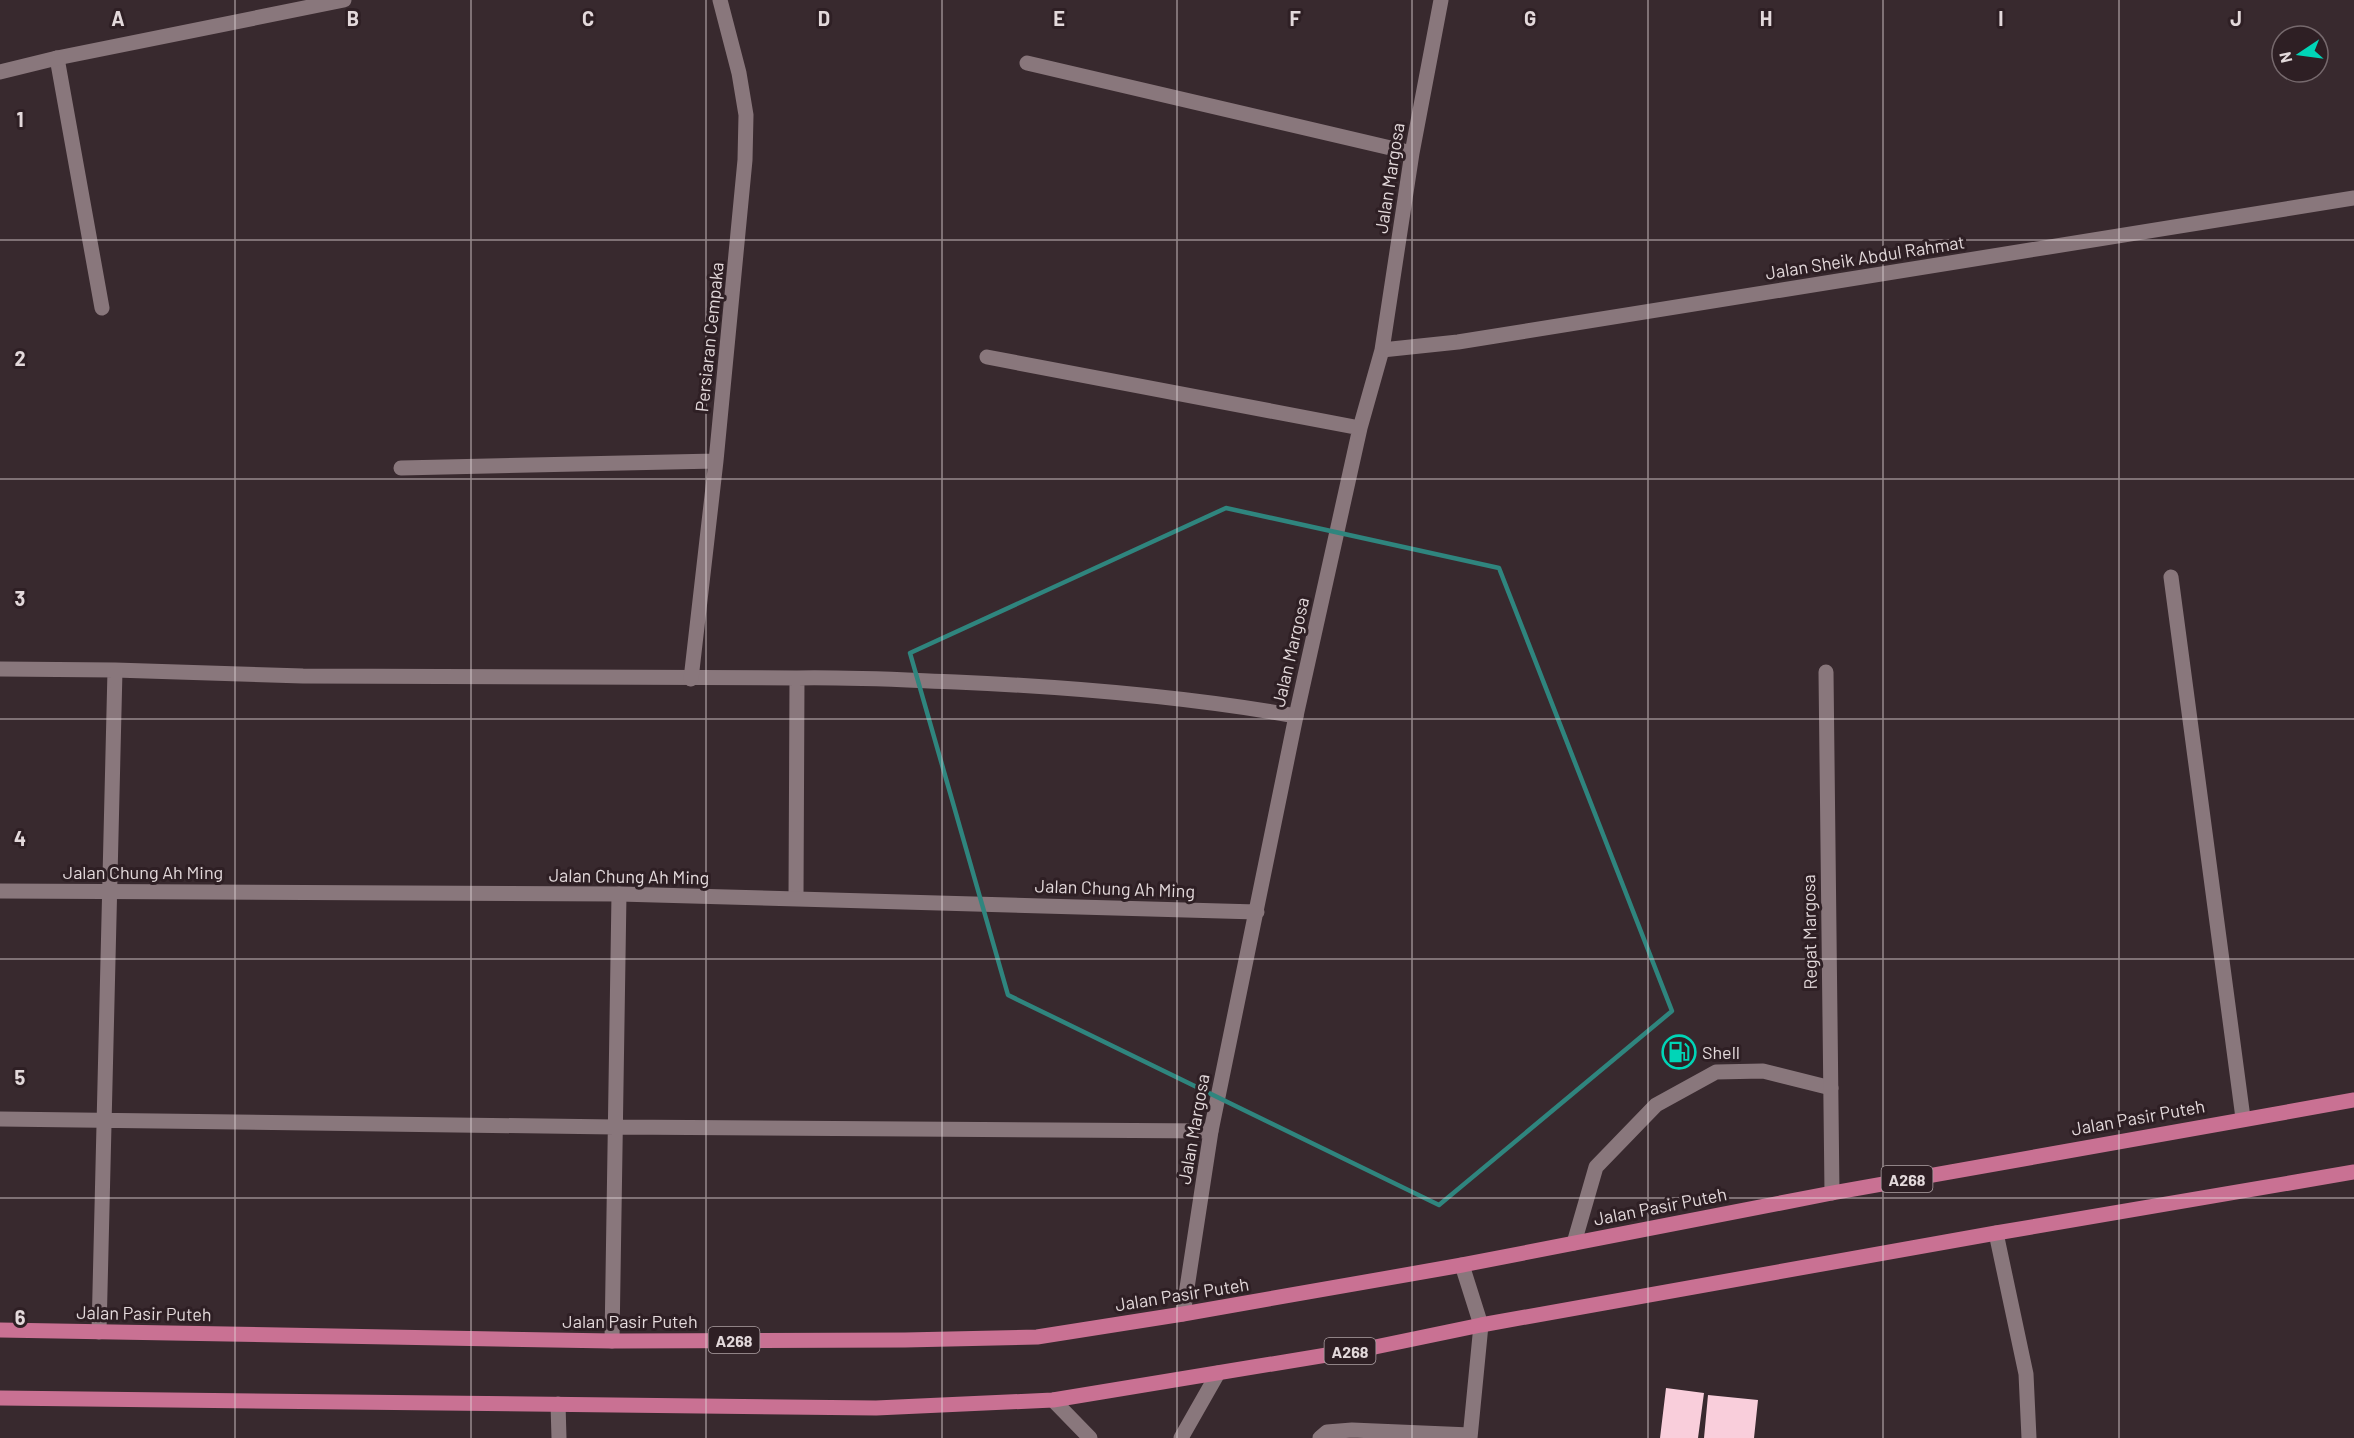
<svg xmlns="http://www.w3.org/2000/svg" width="2354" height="1438" font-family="Barlow,sans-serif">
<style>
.building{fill:#f9cedb}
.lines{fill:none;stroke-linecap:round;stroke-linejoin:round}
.service{stroke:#89777c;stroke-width:15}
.minor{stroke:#89777c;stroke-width:15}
.primary{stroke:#c97193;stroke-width:15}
.marked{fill:none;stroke:#2f857e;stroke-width:4.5;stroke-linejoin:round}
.grid{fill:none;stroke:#e3d9db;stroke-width:1.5;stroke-opacity:0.55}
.labels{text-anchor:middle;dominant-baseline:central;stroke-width:6;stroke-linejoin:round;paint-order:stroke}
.shield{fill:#2e1f24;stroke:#ada1a4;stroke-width:1.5}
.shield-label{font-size:16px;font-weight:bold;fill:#e3d9db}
.street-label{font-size:18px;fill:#e3d9db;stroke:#2e1f24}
.poi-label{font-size:18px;fill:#e3d9db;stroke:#2e1f24;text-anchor:start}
.grid-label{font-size:20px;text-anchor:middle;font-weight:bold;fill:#e3d9db;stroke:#2e1f24;stroke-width:6;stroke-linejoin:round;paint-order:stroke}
</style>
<rect width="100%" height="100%" fill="#38292e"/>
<path class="building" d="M1666,1388L1704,1393L1698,1438H1660Z
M1708,1395L1758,1400L1754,1438H1704Z"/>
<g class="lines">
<path class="service" d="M57,58L102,308
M0,669L115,670L303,676L797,678
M796,898L797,678C850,677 903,680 956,682C1070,687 1183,696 1296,716
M0,1119L615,1127L1211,1131
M1574,1243L1596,1167L1656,1105L1716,1072L1763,1071L1831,1088
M1462,1265L1481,1325L1470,1438
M99,1332L115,670
M612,1341L619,894
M1320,1438L1327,1432L1352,1430L1470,1435"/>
<path class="minor" d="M1027,63L1412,153
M0,72L57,58L344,0
M1382,350L1458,342L2354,198
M987,357L1360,428
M401,468L716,461
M2171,577L2243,1118
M1826,672L1832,1193
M691,679L716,461L745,160L746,115L739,73L720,0
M0,891L619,894L1257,912
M1996,1233L2026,1374L2029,1438
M1183,1314L1211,1131L1296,716L1360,428L1382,350L1412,153L1441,0
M1053,1400L1090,1438
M558,1404L559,1438
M1181,1438L1218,1373"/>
<path class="primary" d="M0,1330L612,1341L905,1340L1037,1337L1183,1314L1462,1265L1832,1193L2354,1100
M0,1398L876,1408L1053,1400L1375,1347L1481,1325L1996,1233L2354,1172"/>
</g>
<path class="marked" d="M1226,508L1499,568L1672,1011L1439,1205L1008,995L910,653Z"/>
<path class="grid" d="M235,0V1438M471,0V1438M706,0V1438M942,0V1438M1177,0V1438M1412,0V1438M1648,0V1438M1883,0V1438M2119,0V1438M0,240H2354M0,479H2354M0,719H2354M0,959H2354M0,1198H2354"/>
<defs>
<g id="fuel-ring" transform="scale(1.725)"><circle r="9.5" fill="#2e1f24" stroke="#00d5b7" stroke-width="1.5"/><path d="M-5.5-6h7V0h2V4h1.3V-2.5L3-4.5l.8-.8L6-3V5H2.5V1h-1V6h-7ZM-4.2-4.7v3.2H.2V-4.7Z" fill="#00d5b7"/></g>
</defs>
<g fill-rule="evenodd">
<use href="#fuel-ring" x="1679" y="1052"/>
</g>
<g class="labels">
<g class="shield">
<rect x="1881.5" y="1166" width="51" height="26" rx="4.5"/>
<rect x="708.5" y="1327" width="51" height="26" rx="4.5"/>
<rect x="1324.5" y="1338" width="51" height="26" rx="4.5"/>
</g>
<g class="shield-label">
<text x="1907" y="1179">A268</text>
<text x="734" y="1340">A268</text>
<text x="1350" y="1351">A268</text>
</g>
<g class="street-label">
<text transform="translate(1389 178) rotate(-81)">Jalan Margosa</text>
<text transform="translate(1865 257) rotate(-9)">Jalan Sheik Abdul Rahmat</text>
<text transform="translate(709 337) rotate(-84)">Persiaran Cempaka</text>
<text transform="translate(1290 652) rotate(-77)">Jalan Margosa</text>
<text x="143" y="872">Jalan Chung Ah Ming</text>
<text transform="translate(629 876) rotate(1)">Jalan Chung Ah Ming</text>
<text transform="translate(1115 888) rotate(2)">Jalan Chung Ah Ming</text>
<text transform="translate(1809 932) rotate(-91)">Regat Margosa</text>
<text transform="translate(2138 1117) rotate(-10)">Jalan Pasir Puteh</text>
<text transform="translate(1193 1129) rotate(-80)">Jalan Margosa</text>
<text transform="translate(1660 1206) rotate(-11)">Jalan Pasir Puteh</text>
<text transform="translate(1182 1294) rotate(-9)">Jalan Pasir Puteh</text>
<text transform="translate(144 1313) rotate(1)">Jalan Pasir Puteh</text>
<text x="630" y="1321">Jalan Pasir Puteh</text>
</g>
<g class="poi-label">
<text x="1702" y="1052">Shell</text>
</g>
</g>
<g class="grid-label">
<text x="118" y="26">A</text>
<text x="353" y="26">B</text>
<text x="588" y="26">C</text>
<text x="824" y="26">D</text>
<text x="1059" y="26">E</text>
<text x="1295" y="26">F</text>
<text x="1530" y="26">G</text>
<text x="1766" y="26">H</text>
<text x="2001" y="26">I</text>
<text x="2236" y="26">J</text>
<text x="20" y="127">1</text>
<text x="20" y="366">2</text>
<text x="20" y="606">3</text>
<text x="20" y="846">4</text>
<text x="20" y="1085">5</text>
<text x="20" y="1325">6</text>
</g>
<g transform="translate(2300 54) rotate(257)"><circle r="28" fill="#2e1f24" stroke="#76696d" stroke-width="1.5"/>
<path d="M0-4.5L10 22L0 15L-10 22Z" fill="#00d5b7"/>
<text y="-9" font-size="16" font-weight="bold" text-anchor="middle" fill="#e3d9db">N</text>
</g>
</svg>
